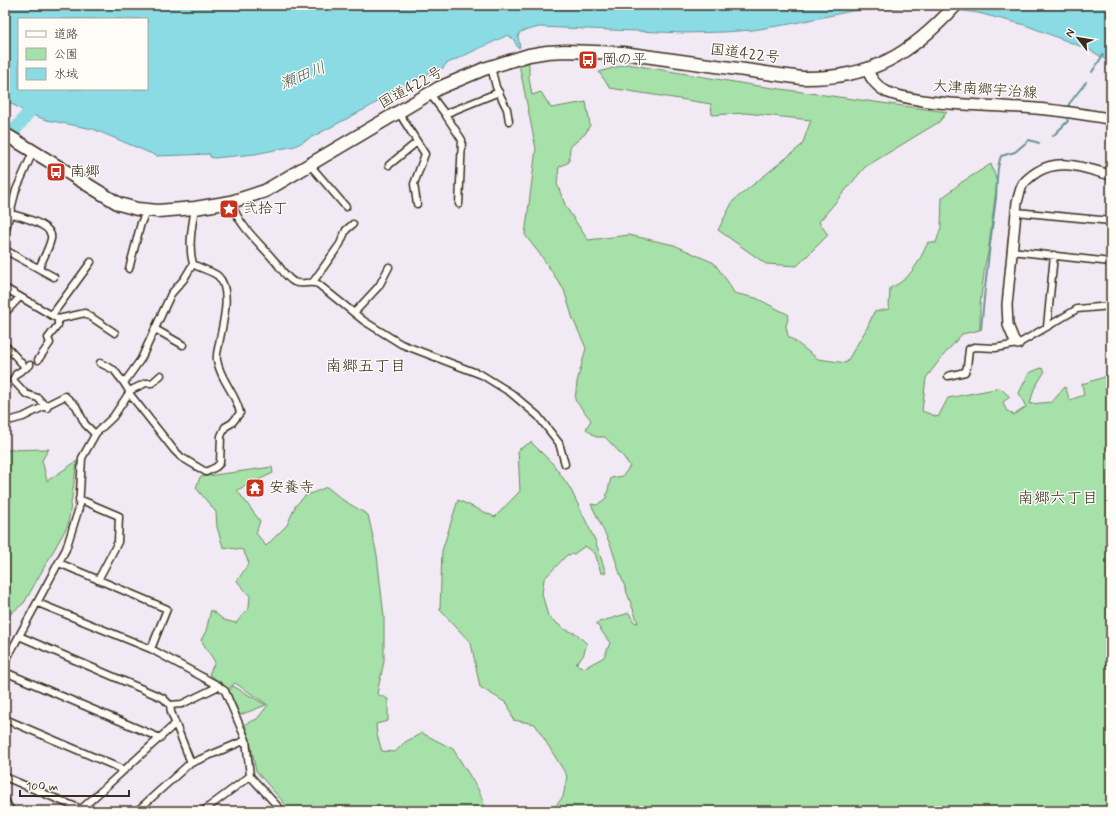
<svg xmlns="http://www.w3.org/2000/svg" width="1116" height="816" font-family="Mynerve,'Klee One',sans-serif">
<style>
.green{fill:#a5e1a8;stroke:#708663}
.water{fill:#8adbe4;stroke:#6a9495;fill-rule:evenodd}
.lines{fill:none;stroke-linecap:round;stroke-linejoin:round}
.stream{stroke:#6a9495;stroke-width:2}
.river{stroke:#8adbe4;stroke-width:13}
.street-casing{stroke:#3b2a1e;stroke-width:9}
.secondary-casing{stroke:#3b2a1e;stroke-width:12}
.primary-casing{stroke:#3b2a1e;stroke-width:13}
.highway-casing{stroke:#3b2a1e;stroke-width:15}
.street{stroke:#fdfcf7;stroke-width:6}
.secondary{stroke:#fdfcf7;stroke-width:9}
.primary{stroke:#fdfcf7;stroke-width:10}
.highway{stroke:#fdfcf7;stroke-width:12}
.labels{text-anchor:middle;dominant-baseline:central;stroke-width:3;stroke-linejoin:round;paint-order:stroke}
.street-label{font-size:15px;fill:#3b2a1e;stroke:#fdfcf7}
.poi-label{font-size:15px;fill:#3b2a1e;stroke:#fdfcf7;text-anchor:start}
.water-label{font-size:16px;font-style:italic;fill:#4f5650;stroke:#fdfcf7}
.neighbourhood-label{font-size:16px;fill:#3b2a1e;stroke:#fdfcf7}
</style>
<rect width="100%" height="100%" fill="#f1e9f4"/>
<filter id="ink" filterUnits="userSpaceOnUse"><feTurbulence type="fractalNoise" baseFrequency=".025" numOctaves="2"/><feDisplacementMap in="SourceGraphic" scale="8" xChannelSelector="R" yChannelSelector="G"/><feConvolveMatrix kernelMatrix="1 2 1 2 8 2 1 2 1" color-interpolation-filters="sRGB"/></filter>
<g filter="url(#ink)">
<path class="green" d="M525,60L529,64V78L532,95L541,92L551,108L586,102L590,125L585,134L570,147L569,162L559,167L557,184L566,207L588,240L629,235L674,245L714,263L728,282L734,293L756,298L789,315L786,326L788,336L818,359L846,363L867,328L874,312L889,309L890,288C911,279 919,262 928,242L936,243L941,227L942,198L962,182L991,164L997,182L988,253L985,265L980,305V330L962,334L942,357L926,378L922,411L938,417L948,398L1000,388L1010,397L1003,402L1006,410L1014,415L1026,407L1019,393L1029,373L1041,368L1045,371L1034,389L1030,404L1052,402L1065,387L1070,400L1084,395L1082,384L1111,375V811H551L563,797L567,776L535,724L513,720L508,704L480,687L471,643L440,610L442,551L458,500L495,517L520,491L518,450L531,442L553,464L570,488L595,540L606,573H601L595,553L585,546L574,554L567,555L544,579L542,594L548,616L564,629L577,634L587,644L583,656L576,664L584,668L604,657L610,643L596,623L629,613L634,622L638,623L618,568L611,546L591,504L597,505L606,498L611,478L623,476L630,466L622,455L605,437H596L586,429L591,420L575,400L577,382L586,348L573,319L564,290L542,257L525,235L536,149L519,64Z
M627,64L752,85L947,112L939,122L865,167L819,222L828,235L797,266L766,264L718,230L733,201L802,145L811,120L745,113L712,115L711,104L610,88L599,72Z
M49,449L42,460L47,481L77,461L68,525L24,603L5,618V450Z
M272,467L273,473L237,490L260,521L256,533L266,546L287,525L296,505L305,496L327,487L343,500L368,515L377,555L384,617V661L377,694L388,699V721L376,724L377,735L382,751L395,752L405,742L422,733L453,749L478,789L487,811H291L256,771L250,741L245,724L257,719L268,705L235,683L228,689L209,674L215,662L201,640L206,631L211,610L224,620L236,623L249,608L250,596L237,581L249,563L243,550L223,547L217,527L216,512L196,488L200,477Z
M233,686L266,705L240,715L229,691Z"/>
<path class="water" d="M5,5H231C251,13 272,0 292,8L299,5H1111V63L1090,50L1025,25L978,13L928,6L852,11L790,24L753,30L723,32L684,33L539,27L520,32L518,37L520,47L518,48L514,40L508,35L446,64L443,68L414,80L369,107L295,146L255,154L214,158L210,157V154L157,156L93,129L47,120L32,115L21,128L15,125L24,111L5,100ZM19,19H147V89H19Z"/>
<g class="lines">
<path class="stream" d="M1092,72L1103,55
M1069,108V104L1086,82
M1053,136L1068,121L1067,120
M981,329C985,285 990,241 996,198C997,183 996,169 1001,156L1015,152L1029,140L1039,143"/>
<path class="river" d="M5,143L28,113"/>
<g class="street-casing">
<path id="street" d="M491,67L496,87L507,109L509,121
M430,94L445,114L462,140L459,204
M399,113L425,154L414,184L417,204
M445,114L499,92
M310,165L346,207
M389,165L417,142
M231,202C239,226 257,240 273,259C280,266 285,277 294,282C303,286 309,280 318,284L364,321L401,344L482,375L511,393L538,416L559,443L565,464
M1016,212L1111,221
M11,214C21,217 54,224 51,239C49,248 43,259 39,268
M5,233L16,190L33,152
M5,250L54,277
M1011,251L1111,262
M193,264C199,268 214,272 218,276C233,290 222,326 219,344C218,349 216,355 217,360C220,380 236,393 240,413L232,423L225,427L221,436L220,463L216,467L206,472L181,457L174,450L129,393V391L124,383L141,359L171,294L184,279L193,264C188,246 192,226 195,208
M129,269L141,223L147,210
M313,282L340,244L346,230L353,224
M5,288L58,319L85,313L115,333
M5,313L20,297
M354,313L379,286L389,267
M52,315L91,262
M1047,327L1054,255
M155,329L183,345
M5,345L26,368
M38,360L50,343L48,338L58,325V319
M100,363L114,370L124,383
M30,365L16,374L13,380L26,394L38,398L47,408
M948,376L965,372L967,367L969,349L974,347L995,348L1018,344L1077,309L1111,306
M129,391L146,383H152L161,375
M5,420H12L23,417L65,396L76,406L85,424L95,434
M79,499L119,516L118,542L98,580
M59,563L167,609L151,649
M38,603L151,649L217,685L225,691L246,740L250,776L282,811
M19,636L163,698L170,705L171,712L191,763
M5,662L66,549L79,508L82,458L96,433L113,417L129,393
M5,672L160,738
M170,705L182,704L219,686
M5,719L124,770
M5,777L83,810
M5,800L11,811
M79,811L175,724
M137,811L189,764L246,740
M203,811L250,776"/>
</g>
<g class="secondary-casing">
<path id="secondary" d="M1018,344L1014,340L1008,325L1007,305L1017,202C1019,196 1020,189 1023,184C1027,179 1031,176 1037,172C1061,157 1086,169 1111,175"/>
</g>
<g class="primary-casing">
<path id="primary" d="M867,70C872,80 877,87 887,92C899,97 913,99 926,101C954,105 982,105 1011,107C1045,108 1078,113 1111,119"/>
</g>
<g class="highway-casing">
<path id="highway" d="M5,134L119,204L137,209L158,211L195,208L231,202L265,191L439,88L484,69L529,55L547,52L565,51L623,53L802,78C871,79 910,55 956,5"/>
</g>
<use href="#street" class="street"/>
<use href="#secondary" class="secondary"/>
<use href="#primary" class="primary"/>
<use href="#highway" class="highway"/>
</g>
</g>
<defs>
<g id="bus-square" transform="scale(1)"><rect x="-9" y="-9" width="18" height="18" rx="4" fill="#c8321e" stroke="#fdfcf7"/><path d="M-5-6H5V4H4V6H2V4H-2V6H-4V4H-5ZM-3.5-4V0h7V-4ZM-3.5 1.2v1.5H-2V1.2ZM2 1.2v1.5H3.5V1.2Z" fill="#fff"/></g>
<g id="sight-square" transform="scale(1)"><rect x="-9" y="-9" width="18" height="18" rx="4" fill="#c8321e" stroke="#fdfcf7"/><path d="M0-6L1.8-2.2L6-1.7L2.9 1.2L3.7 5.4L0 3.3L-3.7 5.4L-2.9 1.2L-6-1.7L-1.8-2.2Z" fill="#fff"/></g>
<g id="temple-square" transform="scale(1)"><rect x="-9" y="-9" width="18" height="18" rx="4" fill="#c8321e" stroke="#fdfcf7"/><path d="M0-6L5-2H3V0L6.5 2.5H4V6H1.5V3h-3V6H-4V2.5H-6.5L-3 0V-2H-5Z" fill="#fff"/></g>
</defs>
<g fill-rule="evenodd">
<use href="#bus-square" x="588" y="60"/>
<use href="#bus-square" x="56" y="172"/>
<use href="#sight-square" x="229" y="209"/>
<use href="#temple-square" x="255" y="488"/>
</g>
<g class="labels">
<g class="street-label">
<text transform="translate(745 54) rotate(7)">国道422号</text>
<text transform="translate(411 88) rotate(-29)">国道422号</text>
<text transform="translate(985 90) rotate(4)">大津南郷宇治線</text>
</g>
<g class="poi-label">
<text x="602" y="60">岡の平</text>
<text x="70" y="172">南郷</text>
<text x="243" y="209">弐拾丁</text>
<text x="269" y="488">安養寺</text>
</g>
<g class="water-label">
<text transform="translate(303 76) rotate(-22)">瀬田川</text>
</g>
<g class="neighbourhood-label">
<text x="366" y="366">南郷五丁目</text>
<text x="1058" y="498">南郷六丁目</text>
</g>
</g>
<rect width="1116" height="816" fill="none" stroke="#fdfcf7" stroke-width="20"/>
<rect x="10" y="10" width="1096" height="796" fill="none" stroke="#3b2a1e" stroke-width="1.5" filter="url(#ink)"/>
<rect x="18" y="18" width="130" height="72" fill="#fdfcf7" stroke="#afa8a0"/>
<rect x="26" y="31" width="20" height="6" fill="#fdfcf7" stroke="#afa8a0"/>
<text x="54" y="38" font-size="12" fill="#3b2a1e">道路</text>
<rect x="26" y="48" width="20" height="12" fill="#a5e1a8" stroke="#afa8a0"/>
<text x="54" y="58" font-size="12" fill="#3b2a1e">公園</text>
<rect x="26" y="68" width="20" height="12" fill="#8adbe4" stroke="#afa8a0"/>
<text x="54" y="78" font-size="12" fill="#3b2a1e">水域</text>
<g transform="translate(1078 38) rotate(301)" stroke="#fdfcf7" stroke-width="3" paint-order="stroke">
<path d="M0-3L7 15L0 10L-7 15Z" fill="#3b2a1e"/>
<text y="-6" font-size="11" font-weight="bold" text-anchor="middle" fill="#3b2a1e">N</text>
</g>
<path d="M20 790v6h109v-6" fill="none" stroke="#3b2a1e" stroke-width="2"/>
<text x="26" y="790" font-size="12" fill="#3b2a1e" stroke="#fdfcf7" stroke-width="3" paint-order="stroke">100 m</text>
</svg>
